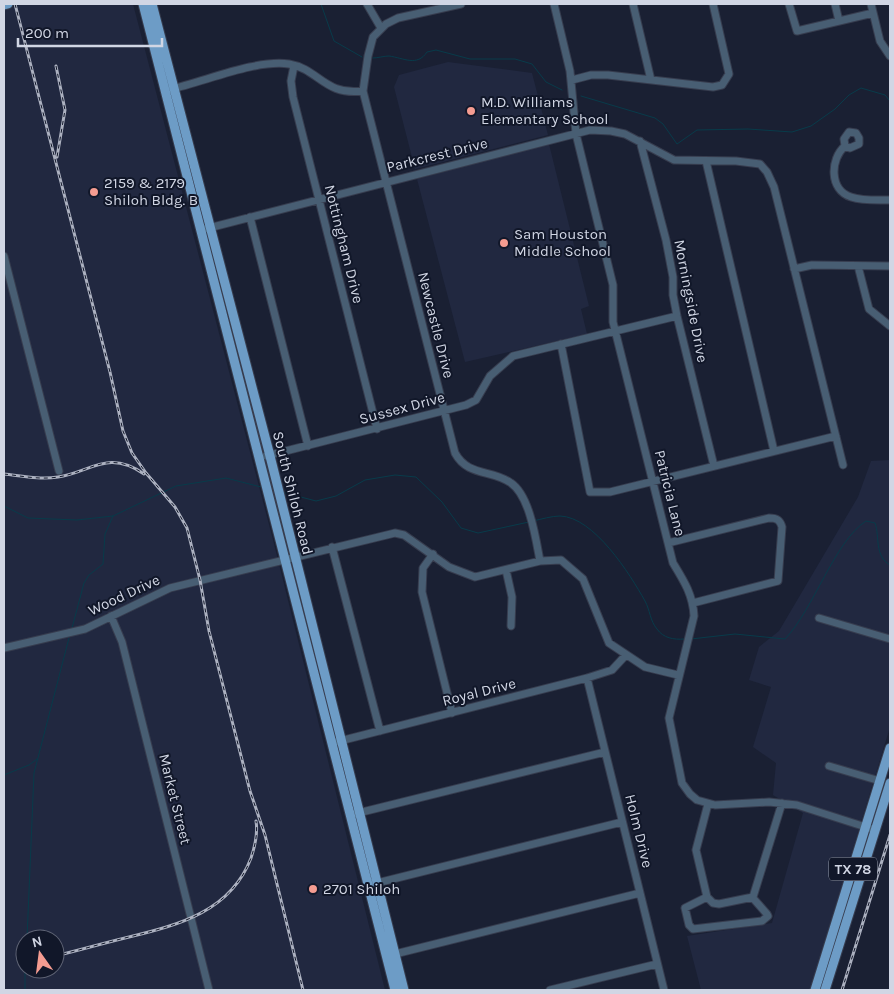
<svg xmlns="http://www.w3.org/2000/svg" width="894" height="994" font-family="Karla,sans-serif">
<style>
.built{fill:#212840;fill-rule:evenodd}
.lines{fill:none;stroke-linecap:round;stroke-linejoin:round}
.stream{stroke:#083b4a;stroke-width:1}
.minor-casing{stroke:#373d4f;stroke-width:9}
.major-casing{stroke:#373d4f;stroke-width:11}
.minor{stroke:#485e73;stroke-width:7}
.major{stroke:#6d9cc6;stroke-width:9}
.rail-casing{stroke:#acb1c0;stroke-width:3}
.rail{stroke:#111729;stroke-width:1;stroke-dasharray:4;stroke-linecap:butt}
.poi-dot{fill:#f59c91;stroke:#111729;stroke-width:2}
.labels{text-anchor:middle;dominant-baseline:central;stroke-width:4;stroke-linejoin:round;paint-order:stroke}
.shield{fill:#111729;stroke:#979dac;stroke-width:1}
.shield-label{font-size:14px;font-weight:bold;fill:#d1d6e4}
.poi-label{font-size:15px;fill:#d1d6e4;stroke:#111729;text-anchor:start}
.street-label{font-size:15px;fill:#d1d6e4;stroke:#111729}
</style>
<rect width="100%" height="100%" fill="#1a2033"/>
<path class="built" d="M24,4H133L273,540L385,990H4V9ZM25,939H55V969H25Z
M448,62L532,73L548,135L415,169L394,87L399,75Z
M549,144L589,306L581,309L587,334L465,362L417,179Z
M890,460V727L810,990H701L687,936L772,923L803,813L773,795L776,763L753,747L771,687L749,680L759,647L779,631L858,497L871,461Z"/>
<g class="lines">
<path class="stream" d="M321,4L334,41L362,57
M373,58C378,58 384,56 389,56C404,58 417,67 427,52L436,50L470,59H515L532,64L546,82L562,90
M581,96L655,118L663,124L677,144L697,130L748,129L792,132L811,126L835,109L849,95L861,88L885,95L890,101
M282,492L316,501L336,496L365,480L395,475L416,477L442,502L461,528L478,533L529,522
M4,506L28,518L77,520L113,516L176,486L226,478L261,487
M533,521C542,519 552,516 560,516C594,517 630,574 645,601C650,610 650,621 657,629C663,638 674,640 684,639
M72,628L84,583L89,575L103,564L105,534L113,516
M691,639L735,634L785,639C814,609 834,542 866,521L875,523C880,537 874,556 890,565
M4,775L29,765L37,759
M27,939L34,773L69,638
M25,990V969"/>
<g class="minor-casing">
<path id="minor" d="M367,4L381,28
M461,4L398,18L386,24L373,37L368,56L363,91L455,453C468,477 492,469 511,483C530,496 536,540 540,561
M554,4L570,71L576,134L613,285V322L673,563C684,581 693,595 694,616L669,718L682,783L690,794L697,800L715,805L769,802L797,805L875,830
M633,4L651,80
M789,4L797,31L873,13
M835,4L839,21
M871,4L880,41L890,56
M294,66L291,81L293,97L377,429
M572,80L591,75H608L713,87L722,85L729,74L713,4
M171,89C204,82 256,59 289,64C319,69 324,96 363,91
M640,141L666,240L673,277V295L677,316L714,466
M845,146L850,148L859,144V138L856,133L849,132L844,139L845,146C830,159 829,190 851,197C863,201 878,200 890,200
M706,161L774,451
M250,217L308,446
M201,230L590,130L611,131L625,134L674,160L736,161L760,164L767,172L774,187L843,465
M4,256L59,471
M858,266L869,309L890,326
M794,269L812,265L890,266
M561,344L590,492H610L836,436
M266,456L466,405L476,400L490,376L513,356L677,316
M668,543L769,518C777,518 780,520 782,527L778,581L693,603
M332,547L380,731
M433,554L423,568L422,592L452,713
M506,570L512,597L511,626
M111,616L122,642L209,990
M819,618L890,639
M4,648L85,629L170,588L395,533L404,535L449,567L475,577L540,561L561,560L583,579L609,643L645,667L678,675
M587,678L664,990
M332,743L587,678L612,670L625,656
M829,766L880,781
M708,804L696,850L707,897L713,903L719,904L753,897L782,803
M350,815L605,752
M367,882L377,883L622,822
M707,897L685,908L689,925L693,929L762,921L768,916L767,914L752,897
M390,953L395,954L640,893
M550,990L657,964"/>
</g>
<g class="major-casing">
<path id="major" d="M143,4L395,990
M152,4L270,456L404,990
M4,5L8,4
M815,990L890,748
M825,990L890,783"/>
</g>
<use href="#minor" class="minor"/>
<use href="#major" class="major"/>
<g class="rail-casing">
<path id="rail" d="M15,4L110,372L123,431L132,453L146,473L175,507L187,528L200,580L209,631L250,791L265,835L303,990
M56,66L65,110L57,157
M4,474C22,476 40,480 58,477C91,472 108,449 144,474
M55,956C80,950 104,943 129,937C179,925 231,911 251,858C255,846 258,833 256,821
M842,990L890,835"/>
</g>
<use href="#rail" class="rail"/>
</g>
<g class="poi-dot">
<circle cx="471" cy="111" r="5"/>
<circle cx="94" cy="192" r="5"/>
<circle cx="504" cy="243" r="5"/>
<circle cx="313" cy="889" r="5"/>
</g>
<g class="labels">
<rect class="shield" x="829" y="857.5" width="48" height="23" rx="4"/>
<g class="shield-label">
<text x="853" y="869">TX 78</text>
</g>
<g class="poi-label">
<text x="481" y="102">M.D. Williams<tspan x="481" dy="17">Elementary School</tspan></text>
<text x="104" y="183">2159 &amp; 2179<tspan x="104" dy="17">Shiloh Bldg. B</tspan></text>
<text x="514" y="234">Sam Houston<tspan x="514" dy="17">Middle School</tspan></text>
<text x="323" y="889">2701 Shiloh</text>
</g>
<g class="street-label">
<text transform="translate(437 155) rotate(-14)">Parkcrest Drive</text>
<text transform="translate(344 244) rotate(76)">Nottingham Drive</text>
<text transform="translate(691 301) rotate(79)">Morningside Drive</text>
<text transform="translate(436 325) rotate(76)">Newcastle Drive</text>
<text transform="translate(402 408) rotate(-15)">Sussex Drive</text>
<text transform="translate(293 493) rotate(76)">South Shiloh Road</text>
<text transform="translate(670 493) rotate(76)">Patricia Lane</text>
<text transform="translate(124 595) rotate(-25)">Wood Drive</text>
<text transform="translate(479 692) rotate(-14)">Royal Drive</text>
<text transform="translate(175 799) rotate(76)">Market Street</text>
<text transform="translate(639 831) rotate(76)">Holm Drive</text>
</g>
</g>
<rect width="894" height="994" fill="none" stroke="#d1d6e4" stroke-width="10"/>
<g transform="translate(40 954) rotate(346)"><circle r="24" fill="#111729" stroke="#5e6374"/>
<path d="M0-4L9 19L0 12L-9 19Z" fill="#f59c91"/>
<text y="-8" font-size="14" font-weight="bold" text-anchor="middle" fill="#d1d6e4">N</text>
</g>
<path d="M18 38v8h144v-8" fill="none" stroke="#d1d6e4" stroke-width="2.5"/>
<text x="25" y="38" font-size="15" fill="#d1d6e4" stroke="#111729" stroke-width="4" paint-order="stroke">200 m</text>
</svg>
